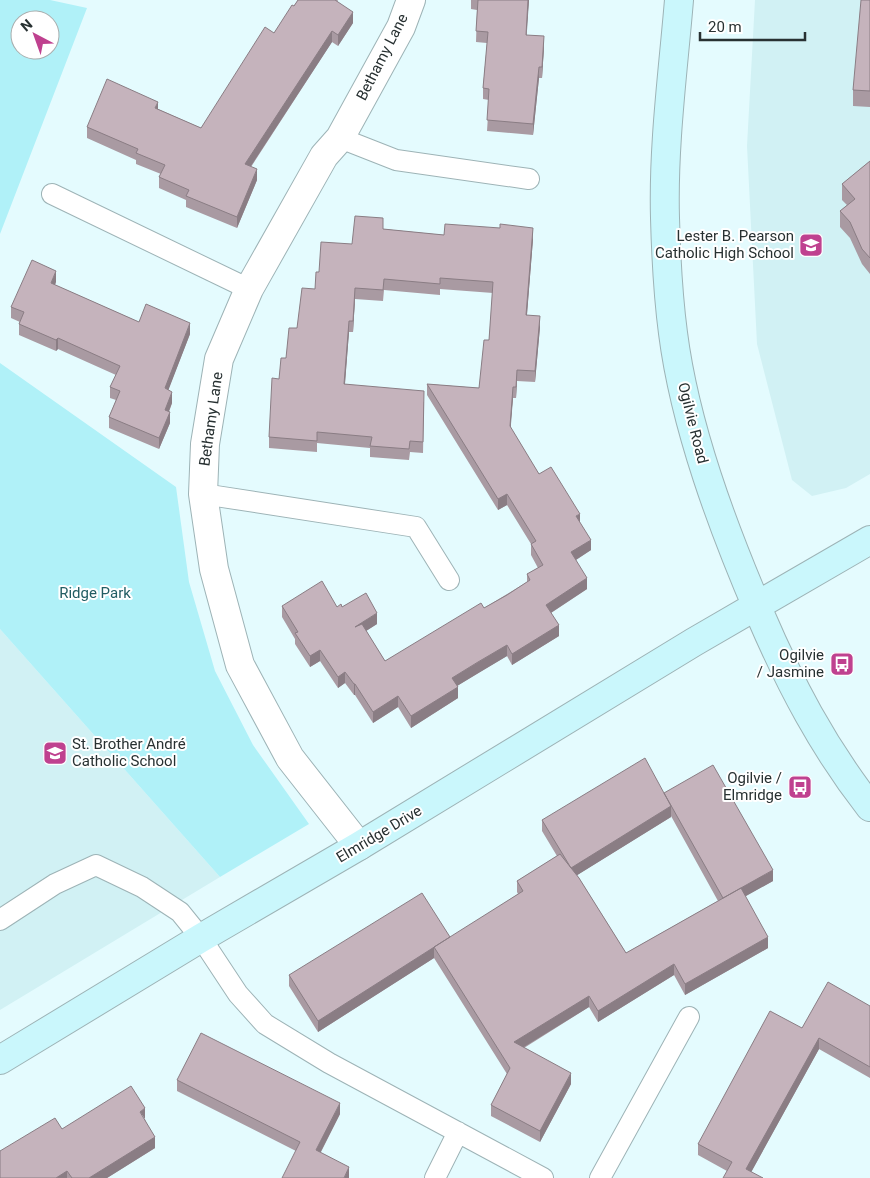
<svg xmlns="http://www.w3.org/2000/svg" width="870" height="1178" font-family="Roboto,sans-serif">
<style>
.built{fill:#d1f1f4}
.green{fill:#b0f1f8;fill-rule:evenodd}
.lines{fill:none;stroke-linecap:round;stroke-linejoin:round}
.lane-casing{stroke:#9db3b6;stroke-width:22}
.street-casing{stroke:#9db3b6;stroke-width:30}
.secondary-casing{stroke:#9db3b6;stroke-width:30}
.lane{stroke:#fff;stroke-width:20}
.street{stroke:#fff;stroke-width:28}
.secondary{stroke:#caf7fc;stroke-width:28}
.wall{fill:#a99aa2;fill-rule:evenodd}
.shaded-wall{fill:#8a7d84}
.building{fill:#c5b3bc;stroke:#8a7d84}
.labels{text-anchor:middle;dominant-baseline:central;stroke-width:4;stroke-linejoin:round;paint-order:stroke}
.street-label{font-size:15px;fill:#283132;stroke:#fff}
.poi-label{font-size:15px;fill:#283132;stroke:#fff;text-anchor:end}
.park-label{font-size:15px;fill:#225d63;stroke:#fff}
</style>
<rect width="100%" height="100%" fill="#e4fbfe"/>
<path class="built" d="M755,0H870V474L846,488L812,496L792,480L757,344L747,146Z
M0,629L220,877L0,1010Z"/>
<path class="green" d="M0,0H50L87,8L0,234ZM20,20H50V50H20Z
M0,363L176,487L189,582L215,671L253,745L309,824L220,877L0,629Z"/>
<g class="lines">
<g class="lane-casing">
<path id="lane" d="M340,138L396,160L529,179
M52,194L249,289
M203,494L416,527L449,580
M0,920L55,884L96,865L142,887L180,912L201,938L238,994L265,1024L329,1063L543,1178
M435,1178L458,1132
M600,1178L689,1017"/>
</g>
<g class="street-casing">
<path id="street" d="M359,846L290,758L240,665L214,569L203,494L205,444L219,359L249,289L324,156L340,138L401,27L411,0"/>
</g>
<g class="secondary-casing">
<path id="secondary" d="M679,0C673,72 663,145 665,218C666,256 668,295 673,333C685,427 723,528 760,614C790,684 823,747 870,807
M0,1060L201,938L359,846L694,642L870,540"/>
</g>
<use href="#lane" class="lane"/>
<use href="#street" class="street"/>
<use href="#secondary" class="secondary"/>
</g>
<path class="wall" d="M298,0H338L337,2L353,23L338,46L332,42L251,167L257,180L237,228L186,207V200L159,188V177L161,174L136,164V160L87,138V127L158,109L201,128L274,33Z
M471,0H529L526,35L544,47L542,78H539L533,135L487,131L489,100L483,99V88L487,43L476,42L477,10L471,9Z
M870,0V107L853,106V90Z
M870,161V274L862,264L850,238L840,227V211L847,205L842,200V184Z
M383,229L444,235L533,239L527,315L540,327L535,382L517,381L516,398H513L510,428L539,474L580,523L591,550L576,560L587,589L551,613L559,636L512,665L507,656L478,673L457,686L458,698L411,728L398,707L373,723L355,695H354L345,683L338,688L320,661L310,667L295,644V639L282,617V606L342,607L377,624L366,631L385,661L484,608L527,582V574L538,568L531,555V544L507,505L498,510L427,395V384L479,388L489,340L493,293L440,289V295L384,290L383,301L355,299L353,332H349L345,384L424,402L423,453L410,452L409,460L370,457V448L317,443V452L269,448V437L279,379L297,328L315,289L319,272L352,244Z
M56,282L55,285L139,322L190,334L168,390L172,403L169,412L170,423L159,449L109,428V417L116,400L110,398V387L116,375L58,349L56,351L19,335V324L20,322L11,318V307Z
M664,793L773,881L745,896L768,948L685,995L674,975L598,1022L589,1007L524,1048L571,1084L540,1142L491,1116V1105L507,1074L434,958L318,1032L289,986V975L450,938L518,894L517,892V881L557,856L542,831V820ZM671,816L718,901L626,953L577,875L671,817Z
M870,1006V1078L819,1049L751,1172L727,1171L698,1155V1144L802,1028Z
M177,1080L340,1114L321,1152L296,1151L177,1091Z
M145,1119L155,1148L107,1178H0L62,1129Z"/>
<path class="shaded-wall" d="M528,0H529L526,46V35Z
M353,12V23L338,46V35Z
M332,31V42L245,175V164Z
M544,36V47L542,78V67Z
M539,67V78L533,135V124Z
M158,102V113L155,108Z
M257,169V180L237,228V217Z
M533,228V239L526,326V315Z
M56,271V282L51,294V283Z
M355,288V299L353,332V321Z
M540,316V327L535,382V371Z
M349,321V332L344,395V384Z
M190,323V334L165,399V388Z
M58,338V349L56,351V340Z
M517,370V381L516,398V387Z
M513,387V398L510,437V426Z
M172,392V403L165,421V410Z
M170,412V423L159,449V438Z
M507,494V505L498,510V499Z
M580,514V525L576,516Z
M591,540V550L571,563V552Z
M587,578V589L546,616V605Z
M377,613V624L355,638V627Z
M559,625V636L512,665V654Z
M507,645V656L452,689V678Z
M320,650V661L310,667V656Z
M345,672V683L338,688V677Z
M354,684H355V695H354Z
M458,687V698L411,728V716Z
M398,696V707L373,723V712Z
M671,806V817L571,879V868Z
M773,870V881L723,909V898Z
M450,937L434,947V958L318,1032V1021Z
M768,937V948L685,995V984Z
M674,964V975L598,1022V1011Z
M589,996V1007L514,1053V1042Z
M819,1038V1049L748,1178L746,1169Z
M571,1073V1084L540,1142V1131Z
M340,1103V1114L316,1161V1150Z
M145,1108V1119L140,1112Z
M155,1137V1148L107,1178H89Z
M349,1167V1178H344Z
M67,1171V1178H56Z"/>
<path class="building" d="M298,0H335L353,12L338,35L332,31L245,164L257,169L237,217L186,196L189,190L159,177L165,165L136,153L138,149L87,127L107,79L158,102L155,108L201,128L265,27L274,33L292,5L294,6Z
M478,0H528L526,35L544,36L542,67H539L533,124L487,120L489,89L483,88L488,32L476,31Z
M861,0H870V91L853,90Z
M870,161V258L862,249L850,222L840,211L855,199L842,184Z
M355,216L383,218V229L444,235L445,224L500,228V224L533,228L526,315L540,316L535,371L517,370L516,387H513L510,426L539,474L551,467L580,514L576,516L591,540L571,552L587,578L546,605L559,625L512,654L507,645L478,662L452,678L458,687L411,716L398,696L373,712L355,684H354L345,672L338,677L320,650L310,656L295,633L298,632L282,606L322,581L337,607L341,604L342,607L366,593L377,613L355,627L362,624L385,661L481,603L484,608L507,595L530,580L527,574L543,565L531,544L536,541L507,494L498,499L427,384L479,388L484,340H489L493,282L440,278V284L384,279L383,290L355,288L353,321H349L344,384L424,391L423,442L410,441L409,449L370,446L372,437L317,432V441L269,437L272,378L279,379L281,358H286L289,328H297L302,288L315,289L316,272H319L321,242L352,244Z
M32,260L56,271L51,283L139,322L146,304L190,323L165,388L172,392L165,410L170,412L159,438L109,417L120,391L110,387L120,366L58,338L56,340L19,324L24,312L11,307Z
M645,758L671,806L571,868L542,820Z
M713,765L773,870L723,898L664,793Z
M560,854L579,878L626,953L741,888L768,937L685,984L674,964L598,1011L589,996L514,1042L571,1073L540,1131L491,1105L510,1068L434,947L523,891L517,881Z
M422,893L450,937L318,1021L289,975Z
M828,982L870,1006V1067L819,1038L746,1169L763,1178H723L732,1162L698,1144L770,1011L802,1028Z
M201,1033L340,1103L316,1150L349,1167L344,1178H282L300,1142L177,1080Z
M131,1086L145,1108L140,1112L155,1137L89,1178H72L67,1171L56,1178H0V1151L55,1118L62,1129Z"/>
<defs>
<g id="school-square" transform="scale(1.25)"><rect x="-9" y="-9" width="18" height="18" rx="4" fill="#bf418f" stroke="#fff"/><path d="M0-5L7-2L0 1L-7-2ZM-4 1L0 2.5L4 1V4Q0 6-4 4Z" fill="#fff"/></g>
<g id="bus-square" transform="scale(1.25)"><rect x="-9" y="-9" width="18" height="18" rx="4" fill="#bf418f" stroke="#fff"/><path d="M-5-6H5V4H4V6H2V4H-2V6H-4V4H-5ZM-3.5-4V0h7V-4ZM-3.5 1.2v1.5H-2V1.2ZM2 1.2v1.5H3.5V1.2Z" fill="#fff"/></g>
</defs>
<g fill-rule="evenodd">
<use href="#school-square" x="811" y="245"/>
<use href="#bus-square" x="842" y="664"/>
<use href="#school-square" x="55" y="753"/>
<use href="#bus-square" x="800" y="787"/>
</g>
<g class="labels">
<g class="street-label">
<text transform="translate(382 57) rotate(-63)">Bethamy Lane</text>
<text transform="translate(211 419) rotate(-82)">Bethamy Lane</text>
<text transform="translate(693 423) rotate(76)">Ogilvie Road</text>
<text transform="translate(379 834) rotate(-31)">Elmridge Drive</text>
</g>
<g class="poi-label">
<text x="794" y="236">Lester B. Pearson<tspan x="794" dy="17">Catholic High School</tspan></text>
<text x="824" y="655">Ogilvie<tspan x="824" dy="17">/ Jasmine</tspan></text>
<text x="72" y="744" text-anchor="start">St. Brother André<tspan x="72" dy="17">Catholic School</tspan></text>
<text x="782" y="778">Ogilvie /<tspan x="782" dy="17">Elmridge</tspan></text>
</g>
<g class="park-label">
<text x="95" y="593">Ridge Park</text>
</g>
</g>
<g transform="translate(35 35) rotate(319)"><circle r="24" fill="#ffffff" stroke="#a9adad"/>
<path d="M0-4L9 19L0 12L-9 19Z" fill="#bf418f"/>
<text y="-8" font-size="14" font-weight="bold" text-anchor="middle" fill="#283132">N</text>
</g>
<path d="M700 32v8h105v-8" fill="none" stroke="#283132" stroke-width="2.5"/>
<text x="708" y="32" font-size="15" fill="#283132" stroke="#ffffff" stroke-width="4" paint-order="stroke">20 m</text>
</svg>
